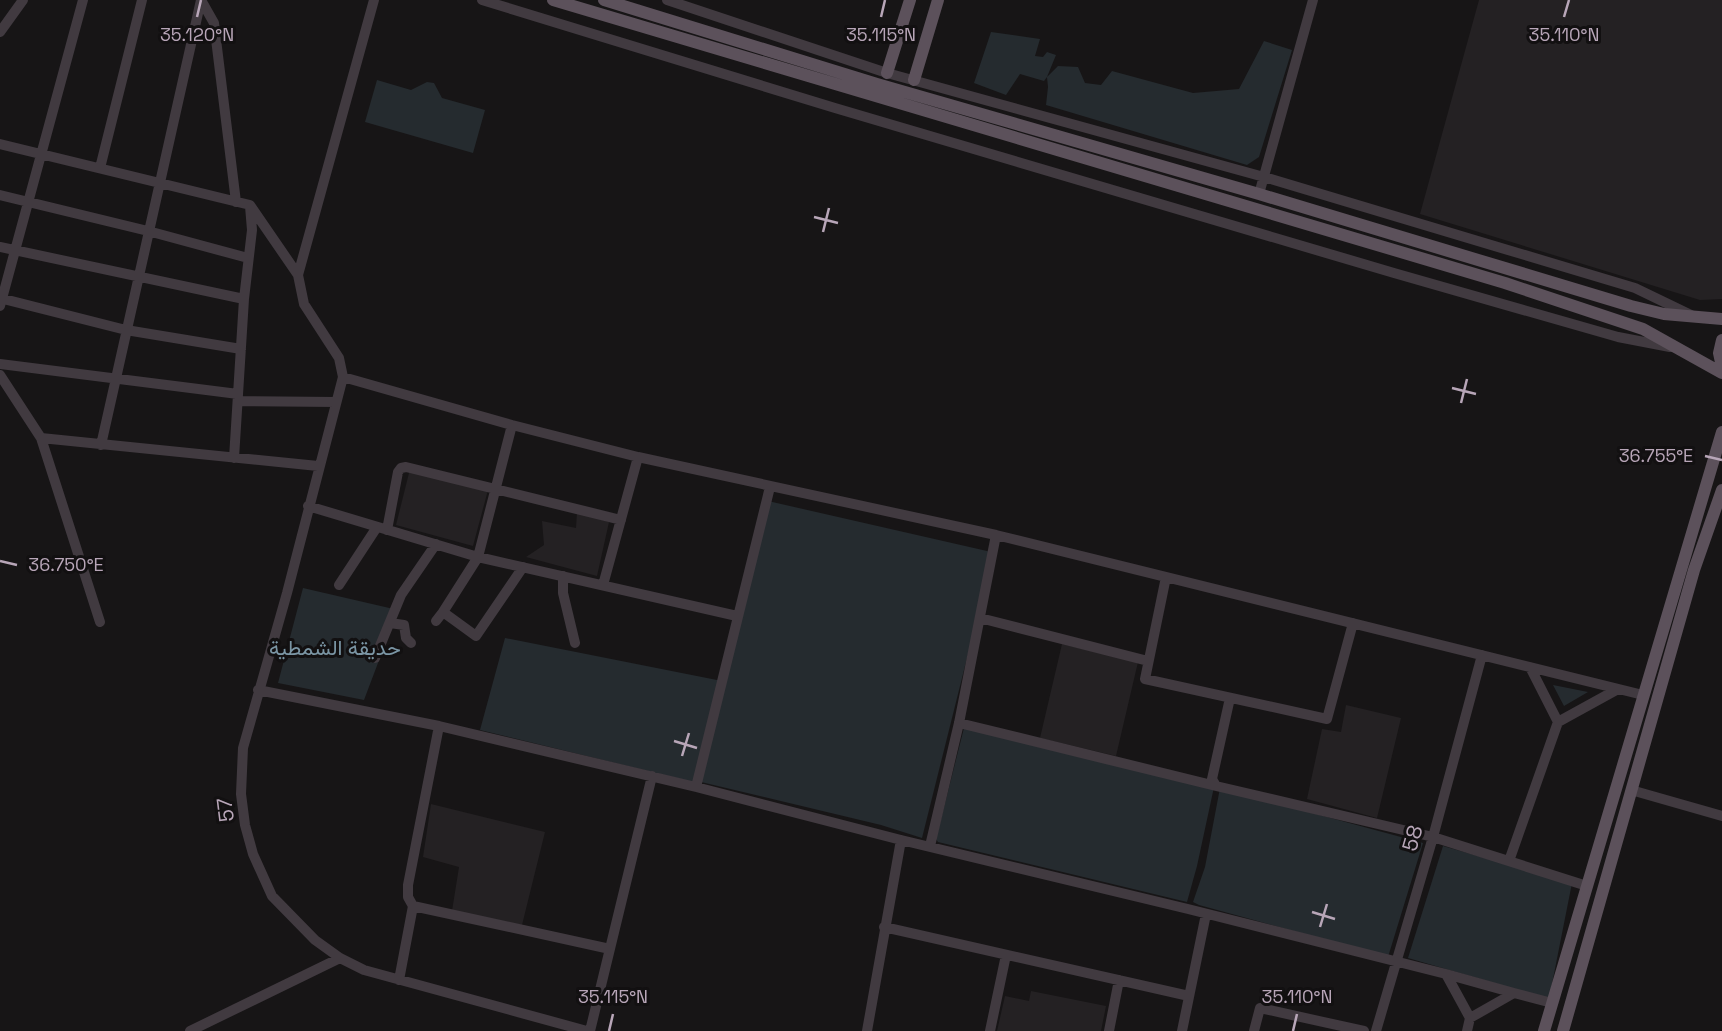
<svg xmlns="http://www.w3.org/2000/svg" width="1722" height="1031" font-family="'Space Grotesk',Vazirmatn,sans-serif">
<style>
.built{fill:#242123}
.green{fill:#252b2f}
.lines{fill:none;stroke-linecap:round;stroke-linejoin:round}
.minor{stroke:#413a40;stroke-width:10}
.major{stroke:#5c515b;stroke-width:12}
.ticks{fill:none;stroke:#b8a6b8;stroke-width:2.5}
.labels{text-anchor:middle;dominant-baseline:central;stroke-width:6;stroke-linejoin:round;paint-order:stroke}
.park-label{font-size:21px;fill:#7b96a5;stroke:#121011}
.street-label{font-size:21px;fill:#b8a6b8;stroke:#121011}
.ticks-label{font-size:18px;text-anchor:middle;fill:#b8a6b8;stroke:#121011;stroke-width:6;stroke-linejoin:round;paint-order:stroke}
</style>
<rect width="100%" height="100%" fill="#171516"/>
<path class="built" d="M1479,0H1722V299L1700,300L1420,214Z
M411,465L488,490L473,546L396,525Z
M577,512L609,522L597,576L526,557L544,545L542,521L576,528Z
M1062,644L1138,662L1116,756L1040,738Z
M1346,705L1401,718L1377,818L1307,799L1322,729L1341,732Z
M431,804L545,832L522,925L452,911L459,867L423,857Z
M1031,991L1106,1006L1101,1031H997L1005,996L1029,1001Z"/>
<path class="green" d="M991,32L1040,39L1035,56L1043,57L1047,52L1056,55L1047,77L1058,66L1078,67L1085,83L1101,85L1112,71L1193,93L1239,89L1264,41L1292,50L1259,157L1247,165L1046,105L1048,87L1047,77L1044,81L1020,74L1006,95L974,83Z
M377,80L411,90L427,82L434,83L442,98L485,110L473,153L365,122Z
M768,501L987,551L993,554L922,838L881,825L701,782Z
M303,588L398,610L364,700L278,683Z
M505,638L722,681L693,782L480,730Z
M1553,685L1588,692L1564,706Z
M965,724L1214,787L1197,866L1187,902L938,842L936,839Z
M1220,788L1423,843L1388,957L1199,905L1193,902L1205,867Z
M1443,846L1572,883L1549,999L1408,958Z"/>
<g class="lines">
<path class="minor" d="M201,0L214,23L236,202
M482,0L835,108L1394,273L1618,337L1670,347
M667,0L887,73L1264,177L1635,288L1691,315
M0,32L23,0
M0,144L250,205L298,275L304,304L339,358L343,377L287,593L243,748L241,794L245,825L253,854L272,896L315,940L340,958L364,970L587,1031
M100,168L142,0
M1259,194L1313,0
M0,195L148,231L248,258
M0,247L244,299
M298,275L374,0
M0,298L126,330L241,349
M0,306L83,0
M0,364L238,394
M0,375L41,438L100,622
M343,377L512,425L638,457L996,535L1643,695
M238,401L336,402
M41,438L318,466
M101,445L201,0
M234,458L244,299L252,230L250,206
M308,506L478,557L737,616
M387,530L398,472L401,468L406,467L621,520
M563,576V593L575,643
M1166,577L1145,679L1327,719L1353,623
M339,585L377,527
M603,585L638,457
M443,612L478,557L512,425
M980,618L1148,661
M436,621L443,612L476,636L523,567
M390,623L404,625L406,638L411,643
M375,658L401,595L436,544
M258,690L439,726L696,787L901,840L1188,909L1446,974L1470,1018L1467,1031
M1558,722L1618,689
M959,723L1216,786L1212,779L1230,698
M439,726L408,885V897L413,906L610,949
M1216,786L1433,837L1587,886
M696,787L770,487
M1631,790L1722,816
M930,846L959,723L996,535
M1509,861L1558,722L1530,667
M884,927L1189,996
M1446,974L1514,993
M399,980L413,906
M1470,1018L1514,993L1552,1003
M190,1031L340,958
M590,1031L652,776
M867,1031L901,840
M990,1031L1006,955
M1109,1031L1119,980
M1182,1031L1206,914
M1254,1031L1260,1008L1364,1031
M1376,1031L1433,837L1482,655"/>
<path class="major" d="M553,0L1505,283L1643,329L1722,373
M604,0L877,84L1259,194L1631,306L1664,314L1722,319
M887,73L910,0
M914,80L938,0
M1722,340L1719,353L1722,367
M1544,1031L1722,432
M1563,1031L1694,570L1722,490"/>
</g>
<path class="ticks" d="M197,17L201,0M881,17L885,0M1564,17L1569,0M814,217L838,223M823,232L829,208M1452,388L1476,394M1461,403L1467,379M1705,456L1722,460M0,561L17,565M674,741L697,748M682,756L689,733M1312,912L1335,919M1320,927L1327,904M609,1031L613,1014M1293,1031L1297,1014"/>
<g class="labels">
<g class="park-label">
<text x="335" y="647">حديقة الشمطية</text>
</g>
<g class="street-label">
<text transform="translate(225 810) rotate(-97)">57</text>
<text transform="translate(1412 838) rotate(-74)">58</text>
</g>
</g>
<g class="ticks-label">
<text x="197" y="41">35.120°N</text>
<text x="881" y="41">35.115°N</text>
<text x="1564" y="41">35.110°N</text>
<text x="1656" y="462">36.755°E</text>
<text x="66" y="571">36.750°E</text>
<text x="613" y="1003">35.115°N</text>
<text x="1297" y="1003">35.110°N</text>
</g>
</svg>
